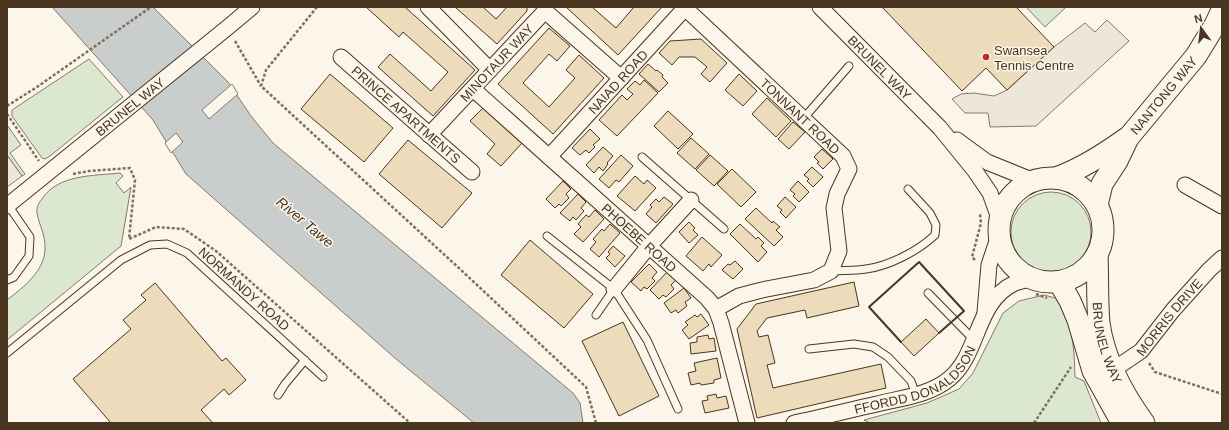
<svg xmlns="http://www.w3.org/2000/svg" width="1229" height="430" font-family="Helvetica,sans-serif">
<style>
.green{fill:#dce7d0;stroke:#887966}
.parking{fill:#ede7d9;stroke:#887966}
.water{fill:#c9cecd;stroke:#887966}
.pier{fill:#fbf6e9;stroke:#887966}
.building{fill:#ecdcbc;stroke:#4a3520}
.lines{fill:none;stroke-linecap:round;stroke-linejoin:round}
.lane-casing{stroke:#4a3520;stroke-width:9}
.street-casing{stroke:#4a3520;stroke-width:17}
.secondary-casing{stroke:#4a3520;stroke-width:23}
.path{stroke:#7f6f5c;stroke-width:2.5;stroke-dasharray:3 2;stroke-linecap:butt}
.lane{stroke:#fbf6e9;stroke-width:7}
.street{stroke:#fbf6e9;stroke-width:15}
.secondary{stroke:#fbf6e9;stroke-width:21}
.wall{stroke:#4a3520;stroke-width:2}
.poi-dot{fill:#c62828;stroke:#fbf6e9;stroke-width:1.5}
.labels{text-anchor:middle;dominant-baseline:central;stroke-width:3;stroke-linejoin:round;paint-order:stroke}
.poi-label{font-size:13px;fill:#4a3520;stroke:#fbf6e9;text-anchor:start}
.street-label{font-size:13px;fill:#4a3520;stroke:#fbf6e9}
.water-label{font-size:14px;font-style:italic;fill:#4a3520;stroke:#fbf6e9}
</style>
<rect width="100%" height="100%" fill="#fbf6e9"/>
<path class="green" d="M1026,7H1066L1045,27Z
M89,59L123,97L50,156L45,159L42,158L12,116V110Z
M7,125L21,145L10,153L25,174L22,176L7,155Z
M120,173L123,176L116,183L124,193L131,187L121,246L7,340V300C21,289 39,276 44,257C48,238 40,229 37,213C36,208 39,202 42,199C58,174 94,176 120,173Z
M1011 232a40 40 0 1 1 80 0a40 40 0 1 1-80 0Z
M1044,295L1059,299C1073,328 1074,346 1075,377L1084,381L1101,423H870L864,420L927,403L959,389L973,373L1003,313L1019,301Z"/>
<path class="parking" d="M1107,20L1129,41L1036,126L990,127L988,113H965L952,99L961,94L974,93L994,96L1007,90L1054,47L1085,23L1095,32Z
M7,155L22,176L7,187Z"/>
<path class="water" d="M52,7H153L228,82L251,116L273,143L573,393L580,403L583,423H474L396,359L186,174L153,120Z"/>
<path class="pier" d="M232,84L238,94L209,119L202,110Z
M176,133L183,142L171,153L165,143Z"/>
<path class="building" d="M366,7H405L475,70L433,116L378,67L390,54L431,91L448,72L403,32L399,37Z
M455,7H483L496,19L507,7H527V11L497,44Z
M566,7H592L616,28L634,7H662L618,55Z
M882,7H1016L1054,47L1007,90L986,68L962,91Z
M549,28L570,46L557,61L549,54L523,83L549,107L575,78L566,70L579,55L604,78L553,134L498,84Z
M701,39L727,63L710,82L701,74L707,67L695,57H679L672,65L659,53L670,41Z
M648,64L656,71L657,70L663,75L662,77L668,83L659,92L639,74Z
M330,74L393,128L364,162L301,109Z
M739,74L757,91L743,106L725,90Z
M644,80L658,93L617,136L599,120L622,95L627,100L633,94L627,89L635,81L640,85Z
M767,98L791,121L776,137L752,114Z
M483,108L522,143L501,166L487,154L495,144L470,121Z
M668,111L693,134L678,149L654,126Z
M793,122L805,132L789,149L778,139Z
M590,129L600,139L593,145L595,147L589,153L586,150L580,155L572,148Z
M691,138L709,154L695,169L677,153Z
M408,140L472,193L442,228L379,174Z
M603,147L613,156L607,163L608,164L603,171L599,167L594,173L586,165Z
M822,149L833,159L823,169L817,163L819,162L814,157Z
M621,155L633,166L619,182L616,180L609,188L599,179Z
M710,155L728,171L714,186L696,170Z
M812,167L823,177L813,187L807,181L809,179L804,175Z
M732,169L756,192L741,207L717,184Z
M635,176L644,184L647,180L656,188L635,211L617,196Z
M563,181L571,189L566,194L569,198L561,206L559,204L555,208L546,199Z
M798,181L809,192L799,202L793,196L795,194L790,190Z
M578,194L586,202L581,208L584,211L576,220L573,217L570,221L560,213Z
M664,197L673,204L656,223L646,214L652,207L650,205L656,199L659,202Z
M785,197L796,207L786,218L780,212L782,210L777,206Z
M756,208L772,223L773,221L780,227L776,230L783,237L774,246L745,219Z
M595,210L604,219L583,242L574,234L581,227L578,224L586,215L589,217Z
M689,222L695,228L693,230L698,235L689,243L679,232Z
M610,224L620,233L599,257L590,249L596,242L593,239L602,229L604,231Z
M740,224L756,239L758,237L764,243L761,246L767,252L758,262L730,234Z
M702,237L722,255L711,267L709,264L703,271L686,256Z
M530,240L593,294L564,328L501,275Z
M613,246L625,256L615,267L606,258L610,254L608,252Z
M735,261L743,269L733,279L722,270L728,264L730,265Z
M649,264L657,272L652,278L655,281L647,289L644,287L641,291L631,282Z
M667,272L676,280L671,285L674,289L666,297L663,295L659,299L650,290Z
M854,282L859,306L807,318L805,310L767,318L757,331L759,337L768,335L775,363L767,365L773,388L881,364L886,388L757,418L737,329L756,304Z
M155,283L222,361L226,358L246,380L229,395L224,389L201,410L213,423H111L73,379L131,329L123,320L146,300L141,295Z
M684,288L691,298L685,302L687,306L678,313L676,310L671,313L664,303Z
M701,314L709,325L689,339L682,330L688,325L685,322L695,315L697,317Z
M926,319L939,333L914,356L901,342Z
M623,322L659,396L619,416L582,341Z
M708,335L709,339L714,338L716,351L691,354L690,343L697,342V337Z
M717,358L721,378L714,380V383L701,385L700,383L691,385L688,373L696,371L694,363Z
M716,394L717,398L726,396L729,408L705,413L702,401L708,400L707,396Z"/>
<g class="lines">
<g class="lane-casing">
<path id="lane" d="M803,119L849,66
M642,157L724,229
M547,236L614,289L647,340L678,409
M831,271C843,270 855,271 866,269C889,266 918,251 935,235L936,225L930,213L908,189
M7,280L14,277L29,256L30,237L8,205
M928,293L974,340
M596,315L614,289
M809,349L854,344L873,347L888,357L911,381L916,395
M7,353L121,260L150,245L167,244L187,253L323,377
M278,395L285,384L305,360"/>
</g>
<g class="street-casing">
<g id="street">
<path d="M428,7L490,70"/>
<path id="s1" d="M820,7L940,128L975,171L990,193L1000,221"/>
<path id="s2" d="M685,8L843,156L849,169L837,194L834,208L839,251L831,271L814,280L762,290L739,296L716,309"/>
<path d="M545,11L621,78"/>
<path id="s3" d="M341,57L472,172"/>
<path id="s4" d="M473,89L707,298L716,309L721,323L747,423"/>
<path id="s5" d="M429,135L545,11"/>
<path d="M957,140L987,162L1034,181"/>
<path id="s6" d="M549,157L686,7"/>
<path d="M1185,185L1222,206"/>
<path id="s7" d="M7,206L227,28L252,7"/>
<path d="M614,289L649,246L691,200"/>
<path d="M985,312L989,265L999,235"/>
<path id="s8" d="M1113,370L1141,351L1173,310L1209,270L1222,258"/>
<path id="s9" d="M794,423C822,417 850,410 877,404C901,398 930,395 949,379C980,354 975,301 1015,283C1020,281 1027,280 1032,278"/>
</g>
</g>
<g class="secondary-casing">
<g id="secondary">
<path d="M1056,178C1083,168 1104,154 1127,138"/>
<circle cx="1051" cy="230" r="52"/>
<path id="s10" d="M1097,205L1102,184L1117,161L1128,138L1196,56L1215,25L1222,10"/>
<path id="s11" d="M1097,255C1098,277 1097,300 1099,323C1104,359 1123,394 1144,423"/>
<path d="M1059,282L1070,301L1078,320L1093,371L1122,423"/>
</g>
</g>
<path class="path" d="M317,7L266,70L261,86L461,270L586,387L596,423
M235,41L261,86
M7,106L37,87L151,7
M7,114L39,161
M73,174L89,171L130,168L135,180L129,239L156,227L184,229L216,251L410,423
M975,260L972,257L981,223L980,214
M1036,294L1047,298
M1149,363L1155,372L1222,394
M1034,423L1071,367"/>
<use href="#lane" class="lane"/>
<use href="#street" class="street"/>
<use href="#secondary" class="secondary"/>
<path class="wall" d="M901,342L869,307L919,262L964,311L939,333"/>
</g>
<circle class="poi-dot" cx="986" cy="57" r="4"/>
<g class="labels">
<g class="poi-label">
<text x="994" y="50">Swansea<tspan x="994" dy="15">Tennis Centre</tspan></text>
</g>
<g class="street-label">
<text stroke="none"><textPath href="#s5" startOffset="99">MINOTAUR WAY</textPath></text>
<text stroke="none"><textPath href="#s1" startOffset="85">BRUNEL WAY</textPath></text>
<text stroke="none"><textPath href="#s6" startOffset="102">NAIAD ROAD</textPath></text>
<text stroke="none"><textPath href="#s10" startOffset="130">NANTONG WAY</textPath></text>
<text stroke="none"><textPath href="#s7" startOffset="158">BRUNEL WAY</textPath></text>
<text stroke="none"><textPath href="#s3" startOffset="87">PRINCE APARTMENTS</textPath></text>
<text stroke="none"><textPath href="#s2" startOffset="158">TONNANT ROAD</textPath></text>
<text stroke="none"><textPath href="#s4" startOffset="223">PHOEBE ROAD</textPath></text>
<text transform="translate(244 289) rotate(42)">NORMANDY ROAD</text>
<text stroke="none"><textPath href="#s8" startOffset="78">MORRIS DRIVE</textPath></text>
<text stroke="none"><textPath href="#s11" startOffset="89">BRUNEL WAY</textPath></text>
<text stroke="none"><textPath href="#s9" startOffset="132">FFORDD DONALDSON</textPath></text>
</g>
<g class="water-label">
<text transform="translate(305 222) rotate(40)">River Tawe</text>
</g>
</g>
<rect width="1229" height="430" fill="none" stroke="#4a3520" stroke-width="16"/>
<g transform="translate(1201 28) rotate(345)" stroke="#fbf6e9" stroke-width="3" paint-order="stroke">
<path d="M0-3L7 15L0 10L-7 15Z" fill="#4a3520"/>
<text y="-6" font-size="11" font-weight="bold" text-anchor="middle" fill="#4a3520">N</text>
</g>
</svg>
